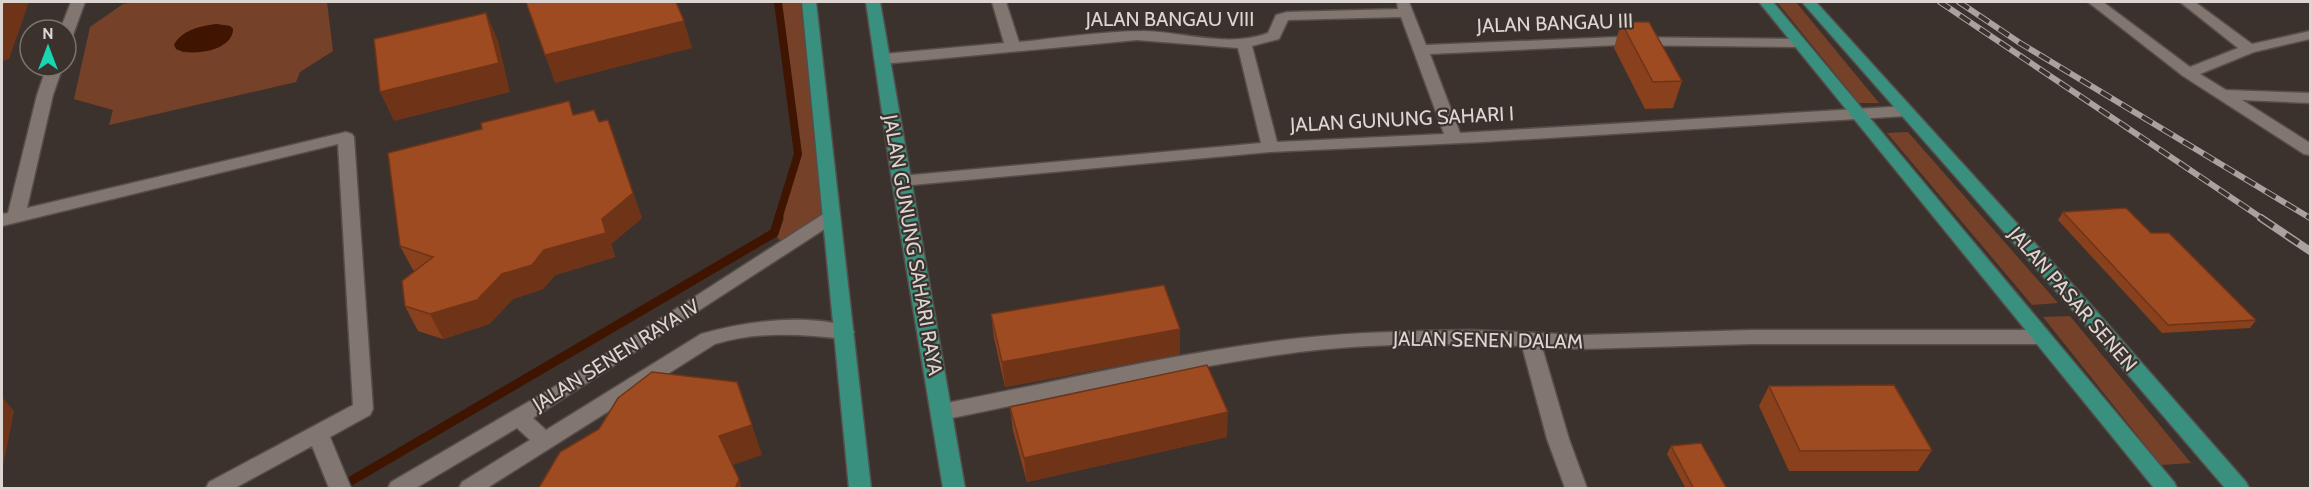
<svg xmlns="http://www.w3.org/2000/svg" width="2312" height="490" font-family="Cabin,sans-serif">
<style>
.green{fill:#754129;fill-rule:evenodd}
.water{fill:#3f1400}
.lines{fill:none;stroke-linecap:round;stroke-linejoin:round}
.stream-far1{stroke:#3f1400;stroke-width:8}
.stream{stroke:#3f1400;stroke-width:9}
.minor-casing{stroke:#564e4a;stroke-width:3}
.major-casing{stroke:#564e4a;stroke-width:3}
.minor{fill:#827671;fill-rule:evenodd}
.major{fill:#39907e;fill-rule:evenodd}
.rail-far1-casing{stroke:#aaa29e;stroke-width:6}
.rail-casing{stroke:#aaa29e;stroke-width:8}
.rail-far1{stroke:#3c322d;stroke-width:4;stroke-dasharray:12;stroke-linecap:butt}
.rail{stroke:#3c322d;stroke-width:5;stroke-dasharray:15;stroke-linecap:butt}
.wall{fill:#88401d}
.shaded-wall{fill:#6f3418}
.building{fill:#9e4b22;stroke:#6f3418;stroke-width:1.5}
.labels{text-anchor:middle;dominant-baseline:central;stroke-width:4.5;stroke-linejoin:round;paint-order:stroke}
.street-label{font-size:20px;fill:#dcd5d2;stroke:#3c322d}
</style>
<rect width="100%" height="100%" fill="#3c322d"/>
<path class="green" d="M136,2H327L333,51L300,72L296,82L109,125L113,110L74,99L90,27L123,4ZM216,24L230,26L233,29C232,48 196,54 181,52L189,31Z
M778,2H809L831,217L785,247L774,233L798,154Z
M1777,2H1796L1879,103H1859Z
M1908,132L2058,303L2032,305L1887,133Z
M2070,316L2191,463L2161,465L2043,317Z"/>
<path class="water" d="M216,24L230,26L233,29C233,51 191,57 176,49L174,45C181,30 201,26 216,24Z"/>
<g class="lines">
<path class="stream-far1" d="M778,2L798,154L778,219"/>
<path class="stream" d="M339,488L774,233L779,218"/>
<g class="minor-casing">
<path id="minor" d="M71,2H85L73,35L66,39V30H60Z
M992,2H1006L1019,42C1060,38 1102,31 1144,31C1184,32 1228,48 1268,33L1276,15L1287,12L1398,9L1397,2H1409L1426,45L1618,37L1799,39L1806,43L1799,47L1618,45L1430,54L1460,133L1906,106L1914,111L1906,116L1483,142L1270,152L901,186L895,185L892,181L895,177L901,176L1261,143L1238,48L1137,40L883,64L875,59L883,54L1004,43ZM1401,17L1444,134L1277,142L1252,46L1279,39L1288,20Z
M2088,2H2103L2190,67L2238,48L2180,2H2195L2252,44L2310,31V39L2254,52L2200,74L2226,90L2310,93V103L2242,100L2310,143V155L2304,154L2183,76Z
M47,66H63L53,95L27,208L346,132L352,134L354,137L373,409L370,415L330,437L351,488H329L312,446L235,488H206L209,482L353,405L338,144L2,226V214L8,213L37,95Z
M831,211L837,213L840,217L837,221L533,418L546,430L701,334C746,321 805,313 851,327L854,332L851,337L844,339C801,334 757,331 715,344L487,488H459L462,482L530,440L517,428L416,488H388L391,482L559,384L825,213Z
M1470,330L1583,335L1752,330H2041L2048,332L2051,337L2048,342L2041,344H1752L1583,349L1542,347L1569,439L1587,488H1565L1547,439L1522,346C1448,343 1373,343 1299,352C1179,368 1061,396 942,420L935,418L932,412L935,406L942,404C1061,381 1181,351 1301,338C1357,332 1414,331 1470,330Z"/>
</g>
<g class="major-casing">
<path id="major" d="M802,2H816L871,488H849Z
M866,2H880L965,488H943L892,181Z
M1759,2H1773L2174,482L2177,488H2154Z
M1802,2H1816L2091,305L2246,482L2249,488H2225L2077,315Z"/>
</g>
<use href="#minor" class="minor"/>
<use href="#major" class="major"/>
<g class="rail-far1-casing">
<path id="rail-far1" d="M1940,2L2263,219
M1959,2L2020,43L2310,218"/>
</g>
<g class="rail-casing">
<path id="rail" d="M2261,218L2310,251"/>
</g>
<use href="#rail-far1" class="rail-far1"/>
<use href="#rail" class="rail"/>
</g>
<path class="wall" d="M1621,22L1682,81L1673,108L1645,109L1614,48Z
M575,115L599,122L642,218L611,244L615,257L555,275L543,289L513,299L489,324L443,339L418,331L405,306L415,271L413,270L400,246Z
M2063,212L2151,233L2256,320L2250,328L2162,333L2058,220Z
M991,314L1180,329V354L1005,387L994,338Z
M1769,386L1932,450L1918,471H1789L1759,406Z
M1010,407L1227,437L1027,482L1013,431Z
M1671,446L1727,489H1686L1667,454Z"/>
<path class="shaded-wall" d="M5,2H29L9,59L2,61V12Z
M486,13L498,41L510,92L394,121L380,92Z
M684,21L692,48L555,83L545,55Z
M608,120L642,218L611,244L615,257L555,275L543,289L513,299L489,324L443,339L430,314L544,250Z
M1180,329V354L1005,387L1002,362Z
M2,397L14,411L2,471Z
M1228,412L1227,437L1027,482L1024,458Z
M752,425L762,455L730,466L719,436Z
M739,479L742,489H735Z"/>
<path class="building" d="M2,2H5L2,12Z
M526,2H676L684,21L545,55Z
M486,13L499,63L380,92L374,39Z
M1621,22H1649L1682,81L1653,82Z
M569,101L573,115L594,110L599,122L608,120L633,193L602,219L606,233L544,250L532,265L502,274L477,300L430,314L405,306L402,281L433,257L400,246L388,153L482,129L481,123Z
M2126,208L2151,233H2169L2256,320L2168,325L2063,212Z
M1164,285L1180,329L1002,362L991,314Z
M1207,365L1228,412L1024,458L1010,407Z
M652,372L737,382L752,425L719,436L739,479L735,489H538L560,452L599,429L618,398Z
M1894,385L1932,450L1800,451L1769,386Z
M1701,443L1727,489H1694L1671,446Z"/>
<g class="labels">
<g class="street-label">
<text x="1170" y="19">JALAN BANGAU VIII</text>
<text transform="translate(1555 23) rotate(-2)">JALAN BANGAU III</text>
<text transform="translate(1402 119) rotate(-3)">JALAN GUNUNG SAHARI I</text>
<text transform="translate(913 245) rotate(80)">JALAN GUNUNG SAHARI RAYA</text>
<text transform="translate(2073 299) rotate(49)">JALAN PASAR SENEN</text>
<text transform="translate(1488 340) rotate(1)">JALAN SENEN DALAM</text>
<text transform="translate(616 355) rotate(-32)">JALAN SENEN RAYA IV</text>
</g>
</g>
<rect width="2312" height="490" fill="none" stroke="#dcd5d2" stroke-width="6"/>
<g transform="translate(48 48)"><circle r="28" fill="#3c322d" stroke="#7c736f" stroke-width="1.5"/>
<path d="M0-4.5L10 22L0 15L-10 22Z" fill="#19d5b2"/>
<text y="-9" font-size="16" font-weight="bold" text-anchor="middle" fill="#dcd5d2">N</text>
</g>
</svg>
